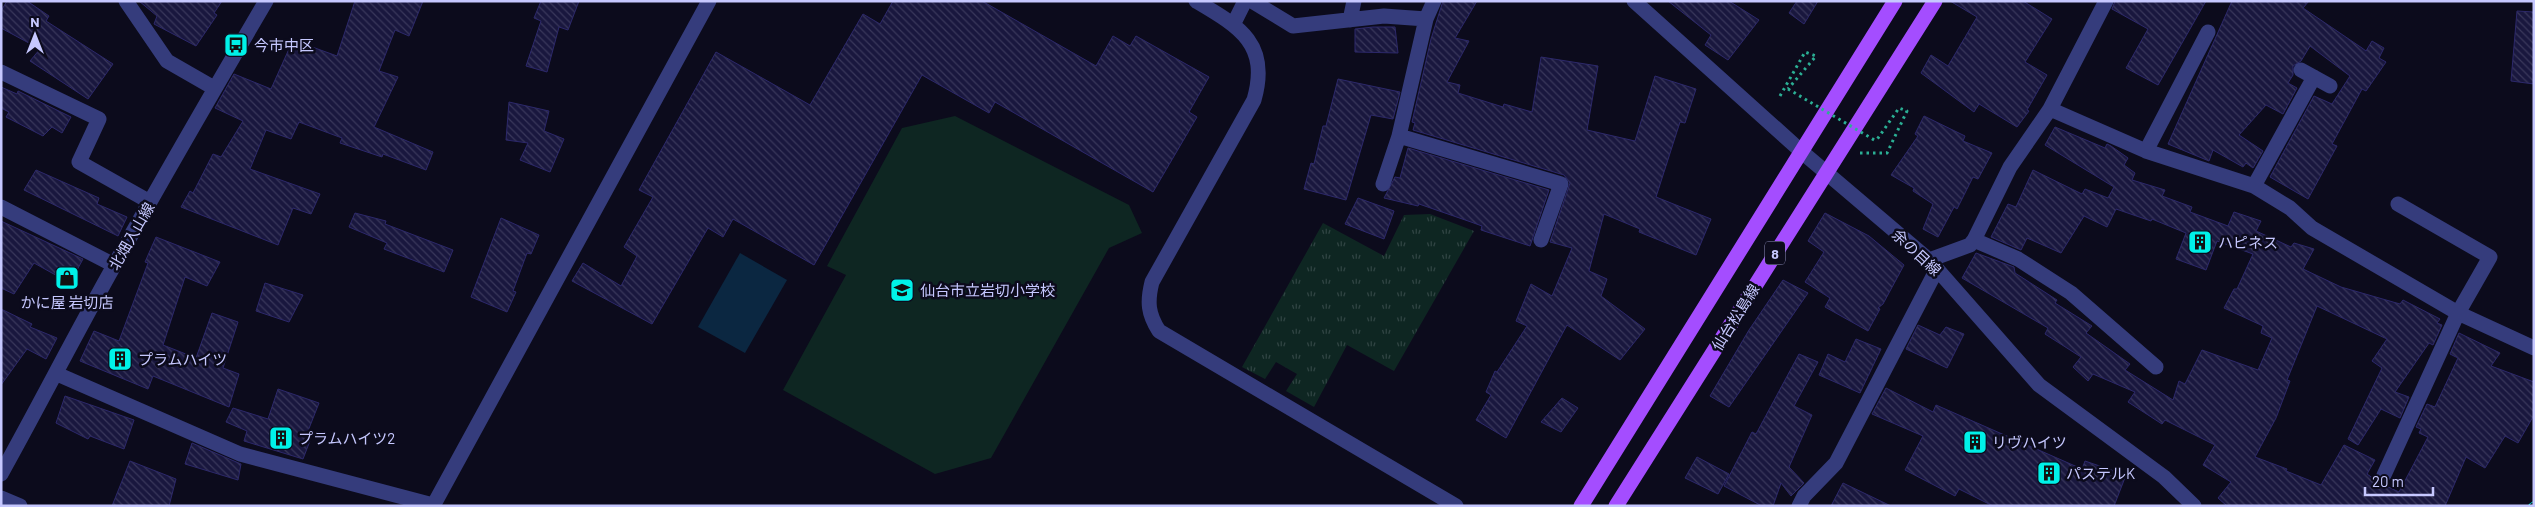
<svg xmlns="http://www.w3.org/2000/svg" width="2535" height="507" font-family="Barlow,'Noto Sans JP',sans-serif">
<style>
.grass{fill:url(#grass-tufts)}
.pitch{fill:#0e2622}
.water{fill:#0b2741}
.building{fill:url(#building-back-hatch);stroke:#2c286a}
.lines{fill:none;stroke-linecap:round;stroke-linejoin:round}
.path{stroke:#2baf94;stroke-width:3;stroke-dasharray:2.5 4;stroke-linecap:butt}
.minor{stroke:#353c7c;stroke-width:15}
.major{stroke:#a44dff;stroke-width:15}
.rail-casing{stroke:#00f1e8;stroke-width:5.5}
.rail{stroke:#0c0b1c;stroke-width:4;stroke-dasharray:11;stroke-linecap:butt}
.path-bridge{stroke:#2baf94;stroke-width:3;stroke-dasharray:2.5 4;stroke-linecap:butt}
.labels{text-anchor:middle;dominant-baseline:central;stroke-width:5;stroke-linejoin:round;paint-order:stroke}
.shield{fill:#0c0b1c;stroke:#8e8fbb;stroke-width:1}
.shield-label{font-size:14px;font-weight:bold;fill:#c6c8ff}
.poi-label{font-size:15px;fill:#c6c8ff;stroke:#0c0b1c;text-anchor:start}
.street-label{font-size:15px;fill:#c6c8ff;stroke:#0c0b1c}
</style>
<defs>
<pattern id="grass-tufts" width="24" height="20" patternUnits="userSpaceOnUse" patternTransform="scale(1.25)"><rect width="24" height="20" fill="#0e2622"/><path d="M3 7l-1-3M5 7V3M7 7l1-3M15 17l-1-3M17 17v-4M19 17l1-3" fill="none" stroke="#304443"/></pattern>
<pattern id="building-back-hatch" width="6" height="6" patternUnits="userSpaceOnUse" patternTransform="scale(1.25)"><rect width="6" height="6" fill="#19173e"/><path d="M-1 5l2 2M0 0l6 6M5-1l2 2" fill="none" stroke="#39375b"/></pattern>
</defs>
<rect width="100%" height="100%" fill="#0c0b1c"/>
<path class="grass" d="M1430,214L1474,231L1394,371L1347,345L1314,407L1286,391L1297,374L1276,362L1265,379L1242,367L1323,223L1384,256L1404,215Z"/>
<path class="pitch" d="M955,116L1129,205L1142,233L1109,248L991,458L935,474L783,390L846,275L827,266L902,128Z"/>
<path class="water" d="M740,253L787,280L745,353L698,327Z"/>
<path class="building" d="M7,1H27L49,16L46,21L113,64L88,99L30,61L40,49L1,28V11Z
M139,1H222L214,13L217,15L196,46L154,24L157,16Z
M355,1H423L409,36L395,30L379,71L398,77L374,127L433,152L426,170L383,154L382,157L340,143L342,138L299,122L291,139L266,130L250,169L320,194L311,214L293,208L278,245L181,207L190,191L193,193L213,154L221,157L243,121L215,108L234,74L271,89L293,40L337,56Z
M541,1H579L568,30L559,27L547,72L526,66L541,21L534,18Z
M893,1H982L1096,66L1113,36L1130,46L1136,36L1209,77L1189,112L1197,117L1153,192L995,102L989,113L922,75L814,265L733,219L723,237L708,228L652,324L572,281L583,263L621,286L637,256L624,247L653,197L639,190L716,52L810,105L863,14L880,24Z
M1443,1H1477L1455,38L1469,41L1447,82L1460,85L1458,93L1503,107L1504,104L1532,112L1541,57L1598,66L1587,130L1635,141L1655,76L1696,89L1685,123L1680,122L1656,197L1711,219L1696,255L1639,232L1640,229L1604,214L1589,271L1607,279L1601,296L1645,329L1620,360L1567,325L1506,438L1476,420L1491,395L1486,392L1495,371L1497,372L1527,326L1516,321L1531,284L1552,296L1572,248L1550,242L1570,183L1564,175L1413,130L1415,123L1412,122L1431,39Z
M1668,1H1729L1759,20L1728,60L1705,45L1711,35Z
M1797,1H1818L1804,24L1789,13Z
M1950,1H2023L2052,19L2025,62L2047,75L2027,110L2029,111L2017,127L1979,104L1974,112L1921,73L1931,55L1948,66L1977,17Z
M2115,1H2206L2158,85L2126,68L2148,29L2112,9Z
M2232,1H2309L2303,8L2362,48L2366,51L2372,41L2384,48L2379,58L2386,62L2366,91L2362,89L2332,144L2337,146L2308,199L2270,177L2314,96L2332,104L2350,76L2310,46L2301,61L2293,66V75L2288,83L2297,88L2283,114L2266,105L2239,135L2263,151L2253,168L2246,163L2243,167L2213,150L2209,161L2168,144Z
M2517,11L2534,12V84L2511,81Z
M1373,27H1395L1398,53L1355,52V29Z
M1338,79L1400,92L1393,119L1371,115L1346,200L1304,189L1311,163L1314,164L1323,126H1326Z
M1,87L17,94L18,91L71,117L62,133L52,127L43,136L6,117L9,112L1,108Z
M509,102L549,111L544,131L564,139L550,172L520,160L528,143L506,140Z
M1924,116L1965,136L1963,141L1992,153L1978,179L1973,177L1957,209L1954,207L1938,237L1923,229L1933,204L1913,191L1914,188L1891,175L1918,136L1915,134Z
M2055,127L2105,148L2107,144L2111,146L2128,158L2124,165L2135,173L2132,180L2165,190L2162,196L2192,207L2190,212L2228,226L2234,212L2261,221L2256,231L2291,247L2294,243L2314,249L2303,269L2341,287L2400,304L2403,300L2440,319L2437,323L2442,325L2433,345L2429,343L2395,392L2409,397L2400,418L2381,409L2358,445L2348,439L2382,368L2372,361L2387,339L2317,306L2287,380L2290,381L2276,418L2255,457L2287,469L2286,471L2321,485L2344,445L2375,460L2367,474L2380,483L2399,492L2428,437L2419,433L2421,429L2416,427L2427,404L2435,407L2458,358L2450,354L2459,333L2500,353L2491,366L2534,382V415L2518,443L2505,436L2485,468L2466,457L2445,506H2227L2218,498L2231,482L2203,465L2215,445L2165,420L2162,424L2128,402L2135,392L2093,374L2088,381L2073,367L2081,357L2045,334L2048,328L1962,278L1976,253L2014,267L2015,273L2057,300L2055,303L2092,326L2086,333L2130,364L2125,370L2173,400L2179,381L2185,384L2202,350L2258,370L2272,338L2261,333L2263,326L2224,308L2234,289H2237L2253,254L2217,241L2206,270L2176,259L2186,233L2152,219L2151,221L2116,209L2107,227L2084,216L2061,253L2027,238L2021,250L1991,237L2008,204L2016,207L2033,170L2082,194L2085,189L2108,198L2114,187L2045,145Z
M1408,148L1549,190L1530,246L1481,230L1482,226L1471,222L1419,204L1418,206L1384,198L1395,177L1400,178Z
M36,170L99,198L97,204L127,217L118,236L24,190Z
M1358,198L1394,211L1384,239L1345,224Z
M355,213L386,221L385,224L453,250L444,272L384,249L387,243L349,227Z
M1825,213L1869,236L1904,265L1883,304L1878,308L1880,309L1868,331L1825,307L1830,298L1805,282L1824,252L1808,241Z
M501,218L539,235L531,254L527,253L513,291L516,292L507,312L471,297Z
M1,221L83,259L70,283L34,263L14,294L1,288Z
M156,237L220,262L207,286L185,277L163,345L196,358L212,313L238,322L223,368L239,374L229,407L153,376L148,389L80,361L94,331L119,341L148,263L145,262Z
M1783,280L1808,293L1729,407L1710,396L1749,330Z
M265,283L303,295L289,322L256,311Z
M1,309L32,324L30,327L57,338L46,359L27,349L1,385Z
M1918,325L1940,335L1946,327L1964,334L1947,368L1906,349Z
M1856,339L1881,349L1860,393L1819,375L1828,354L1845,362Z
M1799,354L1818,362L1794,406L1812,415L1789,467L1804,483L1791,496L1781,483L1773,506H1762L1724,486L1752,432L1756,434Z
M1886,388L1933,412L1936,405L2082,469L2085,461L2126,475L2114,506H1993L1959,489L1955,496L1905,470L1923,436L1872,414Z
M278,389L319,403L308,431L313,433L303,459L244,441L247,431L226,422L233,408L268,419Z
M65,396L134,420L124,449L90,436L88,439L56,423Z
M1562,398L1578,408L1561,432L1541,422Z
M192,443L241,464L238,480L185,464Z
M1697,457L1729,474L1718,494L1685,478Z
M130,461L176,479L169,506H112Z
M1843,483L1891,506H1831Z"/>
<g class="lines">
<path class="path" d="M1780,96L1805,52L1816,56L1788,89
M1860,153H1887L1907,111L1899,108L1876,141"/>
<path class="minor" d="M126,1L167,61L214,88
M1196,1C1240,27 1270,44 1254,100L1152,282C1147,302 1148,314 1159,331L1456,506
M1252,1L1293,26L1384,16L1426,19
M1634,1L1802,152L1929,260L2039,385L2164,477L2194,506
M1350,20L1354,1
M1234,23L1245,1
M2301,70L2330,86
M1,72L99,119L79,162L150,202
M2050,109L2146,151L2254,186L2290,208L2312,228L2458,313L2534,348
M1399,136L1561,184L1541,240
M2146,151L2208,32
M1383,184L1399,136L1426,19L1434,1
M2254,186L2314,77
M1,207L114,265
M1974,240L2018,259L2071,293L2156,367
M1929,260L1970,245L1974,240L2010,167L2050,109L2106,1
M57,374L240,454L433,505
M1,474C40,404 76,333 115,264C164,176 215,88 266,1
M2384,475L2458,313L2490,257L2398,204
M1,498L20,506
M433,506L709,1
M1799,506L1804,496L1836,463L1937,269"/>
<path class="major" d="M1581,506L1895,1
M1616,506L1935,1"/>
<g class="rail-casing">
<path id="rail" d="M2531,506L2534,504"/>
</g>
<use href="#rail" class="rail"/>
<path class="path-bridge" d="M1788,89L1876,141"/>
</g>
<defs>
<g id="bus-square" transform="scale(1.25)"><rect x="-9" y="-9" width="18" height="18" rx="4" fill="#00f1e8" stroke="#0c0b1c"/><path d="M-5-6H5V4H4V6H2V4H-2V6H-4V4H-5ZM-3.5-4V0h7V-4ZM-3.5 1.2v1.5H-2V1.2ZM2 1.2v1.5H3.5V1.2Z" fill="#111"/></g>
<g id="building-square" transform="scale(1.25)"><rect x="-9" y="-9" width="18" height="18" rx="4" fill="#00f1e8" stroke="#0c0b1c"/><path d="M-4-6H4V6H1V3H-1V6H-4ZM-2.5-4.3h1.7v1.8h-1.7ZM.8-4.3h1.7v1.8H.8ZM-2.5-1h1.7V.8h-1.7ZM.8-1h1.7V.8H.8Z" fill="#111"/></g>
<g id="shop-square" transform="scale(1.25)"><rect x="-9" y="-9" width="18" height="18" rx="4" fill="#00f1e8" stroke="#0c0b1c"/><path d="M-5-2.5h2.3a2.7 3.5 0 0 1 5.4 0H5L5.5 6h-11ZM-1.5-2.5h3a1.5 2.3 0 0 0-3 0Z" fill="#111"/></g>
<g id="school-square" transform="scale(1.25)"><rect x="-9" y="-9" width="18" height="18" rx="4" fill="#00f1e8" stroke="#0c0b1c"/><path d="M0-5L7-2L0 1L-7-2ZM-4 1L0 2.5L4 1V4Q0 6-4 4Z" fill="#111"/></g>
</defs>
<g fill-rule="evenodd">
<use href="#bus-square" x="236" y="45"/>
<use href="#building-square" x="2200" y="242"/>
<use href="#shop-square" x="67" y="278"/>
<use href="#school-square" x="902" y="290"/>
<use href="#building-square" x="120" y="359"/>
<use href="#building-square" x="281" y="438"/>
<use href="#building-square" x="1975" y="442"/>
<use href="#building-square" x="2049" y="473"/>
</g>
<g class="labels">
<rect class="shield" x="1765" y="241.5" width="20" height="23" rx="4"/>
<g class="shield-label">
<text x="1775" y="253">8</text>
</g>
<g class="poi-label">
<text x="254" y="45">今市中区</text>
<text x="2218" y="242">ハピネス</text>
<text x="920" y="290">仙台市立岩切小学校</text>
<text x="67" y="302" text-anchor="middle">かに屋 岩切店</text>
<text x="138" y="359">プラムハイツ</text>
<text x="298" y="438">プラムハイツ2</text>
<text x="1992" y="442">リヴハイツ</text>
<text x="2066" y="473">パステルK</text>
</g>
<g class="street-label">
<text transform="translate(131 236) rotate(-60)">北畑入山線</text>
<text transform="translate(1917 252) rotate(43)">余の目線</text>
<text transform="translate(1735 317) rotate(-58)">仙台松島線</text>
</g>
</g>
<rect width="2535" height="507" fill="none" stroke="#c6c8ff" stroke-width="5"/>
<g transform="translate(35 35)" stroke="#0c0b1c" stroke-width="4" paint-order="stroke">
<path d="M0-4L9 19L0 12L-9 19Z" fill="#c6c8ff"/>
<text y="-8" font-size="14" font-weight="bold" text-anchor="middle" fill="#c6c8ff">N</text>
</g>
<path d="M2365 487v8h68v-8" fill="none" stroke="#c6c8ff" stroke-width="2.5"/>
<text x="2372" y="487" font-size="15" fill="#c6c8ff" stroke="#0c0b1c" stroke-width="4" paint-order="stroke">20 m</text>
</svg>
